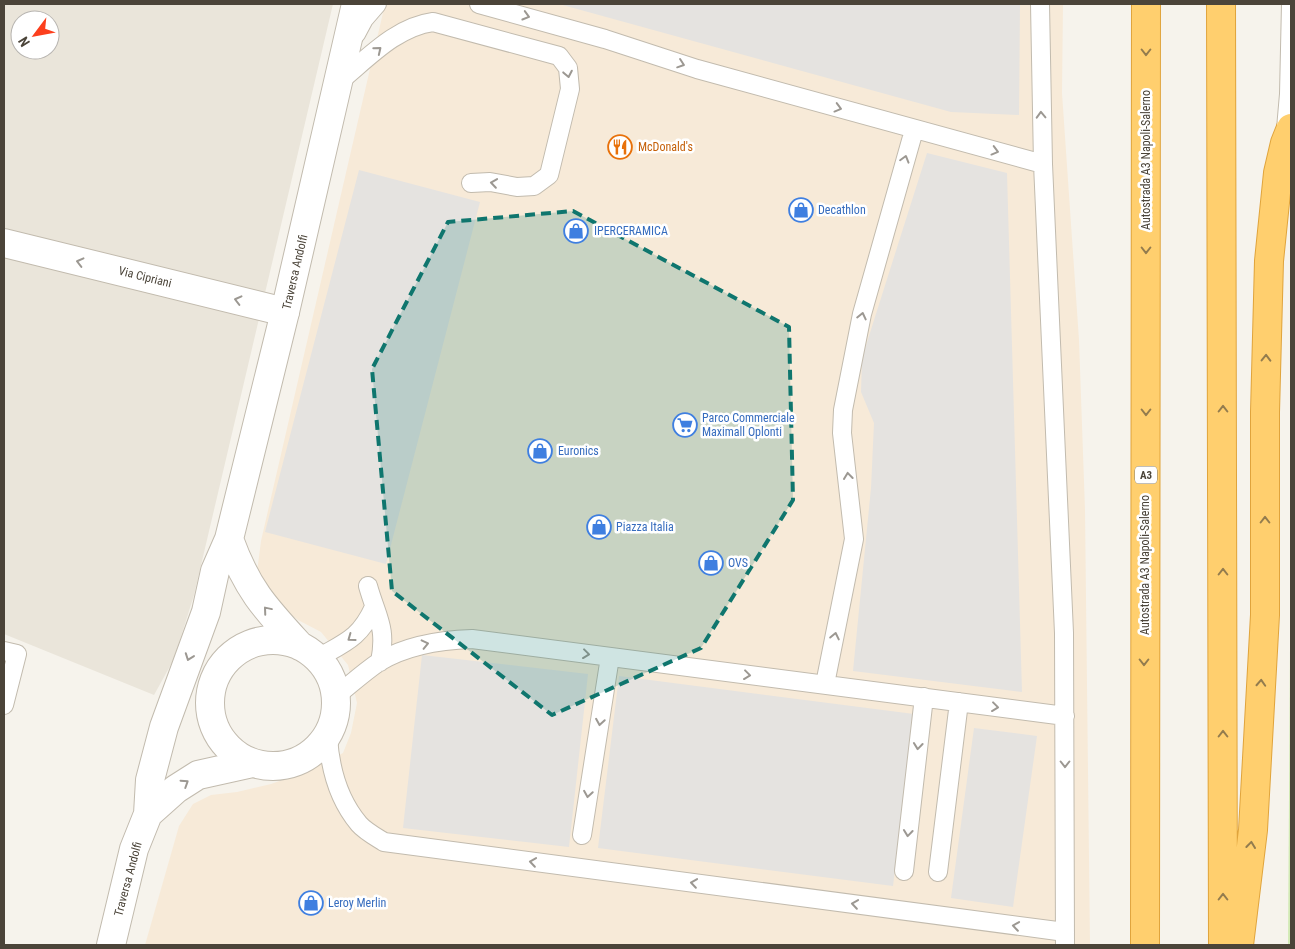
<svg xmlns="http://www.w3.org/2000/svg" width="1295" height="949" font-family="'Roboto Condensed',sans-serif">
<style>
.residential{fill:#eae5da;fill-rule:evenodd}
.commercial{fill:#f7ead8}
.green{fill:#d2eab5}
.parking{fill:#e5e3e0}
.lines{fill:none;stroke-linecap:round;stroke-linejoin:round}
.service-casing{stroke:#c2bbae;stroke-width:20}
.minor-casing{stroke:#c2bbae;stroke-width:30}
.tertiary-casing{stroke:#c2bbae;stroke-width:30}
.motorway-casing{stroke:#e0a43c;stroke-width:30}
.service{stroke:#fff;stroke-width:18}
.minor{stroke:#fff;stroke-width:28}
.tertiary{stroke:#fff;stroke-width:28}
.motorway{stroke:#ffcf6e;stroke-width:28}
.oneway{stroke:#9c9892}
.oneway2{stroke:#937c4e}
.marked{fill:#0f766e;fill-opacity:0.2;stroke:#0f766e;stroke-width:4;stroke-dasharray:10 6;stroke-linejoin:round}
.labels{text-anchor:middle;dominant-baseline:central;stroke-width:5;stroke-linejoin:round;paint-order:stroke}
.shield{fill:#fff;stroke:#817c74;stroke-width:1}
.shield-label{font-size:11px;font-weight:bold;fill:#4b4439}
.food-label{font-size:12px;fill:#c56008;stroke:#fff;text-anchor:start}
.street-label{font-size:12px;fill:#4b4439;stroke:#fff}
.shop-label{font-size:12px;fill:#366cbe;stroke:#fff;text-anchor:start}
</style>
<rect width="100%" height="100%" fill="#f6f3ec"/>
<path class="residential" d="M4,4H333L194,595L174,659L154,695L4,634ZM20,20H50V50H20Z"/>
<path class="commercial" d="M385,4H1063L1062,93L1079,340L1085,510L1090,945H145L179,826L193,804L211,795L237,792L271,784L305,772L343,753L351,733L357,703L348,665L321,632L298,620L273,600L256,580L261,541Z"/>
<path class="green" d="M1291,498V945H1288Z"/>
<path class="parking" d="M559,4H1020L1019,115L951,112Z
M927,153L1007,173L1022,692L853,671L871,488L874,423L861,392L862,358Z
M359,170L480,202L386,564L265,532Z
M422,655L588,674L569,847L403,828Z
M619,676L914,714L893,886L598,848Z
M974,728L1037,736L1013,907L951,898Z"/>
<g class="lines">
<g class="service-casing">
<path id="service" d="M479,4L605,39L697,69L1043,164
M1040,4L1043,164L1064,633L1065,945
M356,34L364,19L377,4
M340,81C368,58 396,27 433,22L559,56L568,68L570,89L549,175L534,186L517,187L490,182L471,183
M1285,140L1289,94L1291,4
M368,586C377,618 387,627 380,662
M4,651L17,654L4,705
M318,658C346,642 360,638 374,607
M825,684L854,539L842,433L843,410L862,314L914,130
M336,696C350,685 364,672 379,662C407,645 440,640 472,639L1065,716
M328,737C330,769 338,799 359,824C365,831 376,837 384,842L1065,932
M582,835L610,657
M904,871L924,697
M938,872L959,702"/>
</g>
<g class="minor-casing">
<path id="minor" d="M4,243L285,312"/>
</g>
<g class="tertiary-casing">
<path id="tertiary" d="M229,539C247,589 265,608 300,646
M210 703a63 63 0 1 1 126 0a63 63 0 1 1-126 0Z
M148,814L176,789L198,775L252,763
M111,945L134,849L148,814L150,780L164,727L206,612L215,571L229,539L285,312L356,4"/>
</g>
<g class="motorway-casing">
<path id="motorway" d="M1221,4L1223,945
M1145,945L1146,4
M1239,945L1253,830L1265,615V412L1269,261L1278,173L1285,143L1291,128"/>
</g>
<use href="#service" class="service"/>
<use href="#minor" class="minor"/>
<use href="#tertiary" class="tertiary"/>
<use href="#motorway" class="motorway"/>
</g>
<defs><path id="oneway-chevron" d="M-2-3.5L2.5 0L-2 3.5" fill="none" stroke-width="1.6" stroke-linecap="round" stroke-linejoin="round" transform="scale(1.25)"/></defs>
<g class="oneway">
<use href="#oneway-chevron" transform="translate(526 16) rotate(16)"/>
<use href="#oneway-chevron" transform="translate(378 50) rotate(-39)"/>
<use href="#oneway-chevron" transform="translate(681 64) rotate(19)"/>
<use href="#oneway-chevron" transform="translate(568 74) rotate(79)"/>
<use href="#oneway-chevron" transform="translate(838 108) rotate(15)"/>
<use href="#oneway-chevron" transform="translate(1041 115) rotate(-92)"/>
<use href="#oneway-chevron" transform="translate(995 151) rotate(15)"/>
<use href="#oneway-chevron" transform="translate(905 159) rotate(-74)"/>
<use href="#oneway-chevron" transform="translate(494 183) rotate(-172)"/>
<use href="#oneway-chevron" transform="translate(80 262) rotate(-166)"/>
<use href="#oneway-chevron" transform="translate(238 300) rotate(-166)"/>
<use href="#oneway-chevron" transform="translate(862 316) rotate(-77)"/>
<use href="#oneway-chevron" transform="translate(848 476) rotate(-97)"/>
<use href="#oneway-chevron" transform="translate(267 610) rotate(-130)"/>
<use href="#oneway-chevron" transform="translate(835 636) rotate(-78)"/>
<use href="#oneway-chevron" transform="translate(351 638) rotate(144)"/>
<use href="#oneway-chevron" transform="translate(425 644) rotate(-13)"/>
<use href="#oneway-chevron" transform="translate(586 654) rotate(7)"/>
<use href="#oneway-chevron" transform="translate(189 657) rotate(110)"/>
<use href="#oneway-chevron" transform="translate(747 675) rotate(7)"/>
<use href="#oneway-chevron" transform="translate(995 707) rotate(7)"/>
<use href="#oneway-chevron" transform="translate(600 722) rotate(99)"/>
<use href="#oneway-chevron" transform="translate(918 746) rotate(96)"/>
<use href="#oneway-chevron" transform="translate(1065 764) rotate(90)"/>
<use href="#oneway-chevron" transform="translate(185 783) rotate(-33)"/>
<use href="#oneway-chevron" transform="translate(588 794) rotate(99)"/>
<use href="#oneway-chevron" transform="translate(908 833) rotate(96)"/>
<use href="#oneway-chevron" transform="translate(533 862) rotate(-172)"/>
<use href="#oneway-chevron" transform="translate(694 883) rotate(-172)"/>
<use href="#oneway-chevron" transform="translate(855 904) rotate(-172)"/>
<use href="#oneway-chevron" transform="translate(1016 926) rotate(-172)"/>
</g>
<g class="oneway2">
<use href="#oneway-chevron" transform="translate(1146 52) rotate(90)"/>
<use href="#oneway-chevron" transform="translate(1146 250) rotate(90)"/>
<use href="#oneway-chevron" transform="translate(1266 358) rotate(-89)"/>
<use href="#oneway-chevron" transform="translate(1223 409) rotate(-90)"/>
<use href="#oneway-chevron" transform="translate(1146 412) rotate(90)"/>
<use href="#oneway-chevron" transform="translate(1265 520) rotate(-90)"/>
<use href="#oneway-chevron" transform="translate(1223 572) rotate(-90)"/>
<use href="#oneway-chevron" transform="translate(1144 662) rotate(90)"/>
<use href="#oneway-chevron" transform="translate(1261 683) rotate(-87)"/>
<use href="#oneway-chevron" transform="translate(1223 734) rotate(-90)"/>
<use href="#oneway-chevron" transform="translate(1251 845) rotate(-83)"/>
<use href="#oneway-chevron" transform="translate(1223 897) rotate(-90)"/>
</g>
<path class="marked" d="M573,211L789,327L793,500L701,648L552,715L392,591L372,369L448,222Z"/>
<defs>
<g id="restaurant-ring" transform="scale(1.25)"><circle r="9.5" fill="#fff" stroke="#e8710a" stroke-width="1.5"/><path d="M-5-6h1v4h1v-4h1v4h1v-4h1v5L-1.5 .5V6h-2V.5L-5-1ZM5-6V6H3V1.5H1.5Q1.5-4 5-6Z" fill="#e8710a"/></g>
<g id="shop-ring" transform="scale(1.25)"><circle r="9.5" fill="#fff" stroke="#3f7fe0" stroke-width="1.5"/><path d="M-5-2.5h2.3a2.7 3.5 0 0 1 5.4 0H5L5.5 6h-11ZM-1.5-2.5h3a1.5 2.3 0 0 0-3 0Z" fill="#3f7fe0"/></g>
<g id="supermarket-ring" transform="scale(1.25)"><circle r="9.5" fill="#fff" stroke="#3f7fe0" stroke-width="1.5"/><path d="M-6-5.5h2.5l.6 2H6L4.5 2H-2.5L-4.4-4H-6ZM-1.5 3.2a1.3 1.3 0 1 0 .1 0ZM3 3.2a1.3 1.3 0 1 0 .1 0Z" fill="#3f7fe0"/></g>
</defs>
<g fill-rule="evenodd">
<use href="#restaurant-ring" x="620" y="147"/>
<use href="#shop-ring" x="801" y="210"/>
<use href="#shop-ring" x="576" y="231"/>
<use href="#supermarket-ring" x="685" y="425"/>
<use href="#shop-ring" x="540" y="451"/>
<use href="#shop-ring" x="599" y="527"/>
<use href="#shop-ring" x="711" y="563"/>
<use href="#shop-ring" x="311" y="903"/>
</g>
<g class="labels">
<rect class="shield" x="1135" y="466.5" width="22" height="17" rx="4"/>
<g class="shield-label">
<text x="1146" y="475">A3</text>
</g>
<g class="food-label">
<text x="638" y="147">McDonald's</text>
</g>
<g class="street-label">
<text transform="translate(1146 160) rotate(-90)">Autostrada A3 Napoli-Salerno</text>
<text transform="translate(295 272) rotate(-77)">Traversa Andolfi</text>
<text transform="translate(145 277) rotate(14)">Via Cipriani</text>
<text transform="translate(1145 565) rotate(-90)">Autostrada A3 Napoli-Salerno</text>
<text transform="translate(128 879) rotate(-75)">Traversa Andolfi</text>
</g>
<g class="shop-label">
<text x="818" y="210">Decathlon</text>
<text x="594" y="231">IPERCERAMICA</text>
<text x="702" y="418">Parco Commerciale<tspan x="702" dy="14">Maximall Oplonti</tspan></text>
<text x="558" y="451">Euronics</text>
<text x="616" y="527">Piazza Italia</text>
<text x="728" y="563">OVS</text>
<text x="328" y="903">Leroy Merlin</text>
</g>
</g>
<rect width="1295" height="949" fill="none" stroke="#4b4439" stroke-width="10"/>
<g transform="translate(35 35) rotate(238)"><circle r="24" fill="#ffffff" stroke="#b7b4b0"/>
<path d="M0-4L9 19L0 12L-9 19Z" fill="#fc3f1d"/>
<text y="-8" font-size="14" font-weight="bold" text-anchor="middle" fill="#4b4439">N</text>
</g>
</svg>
